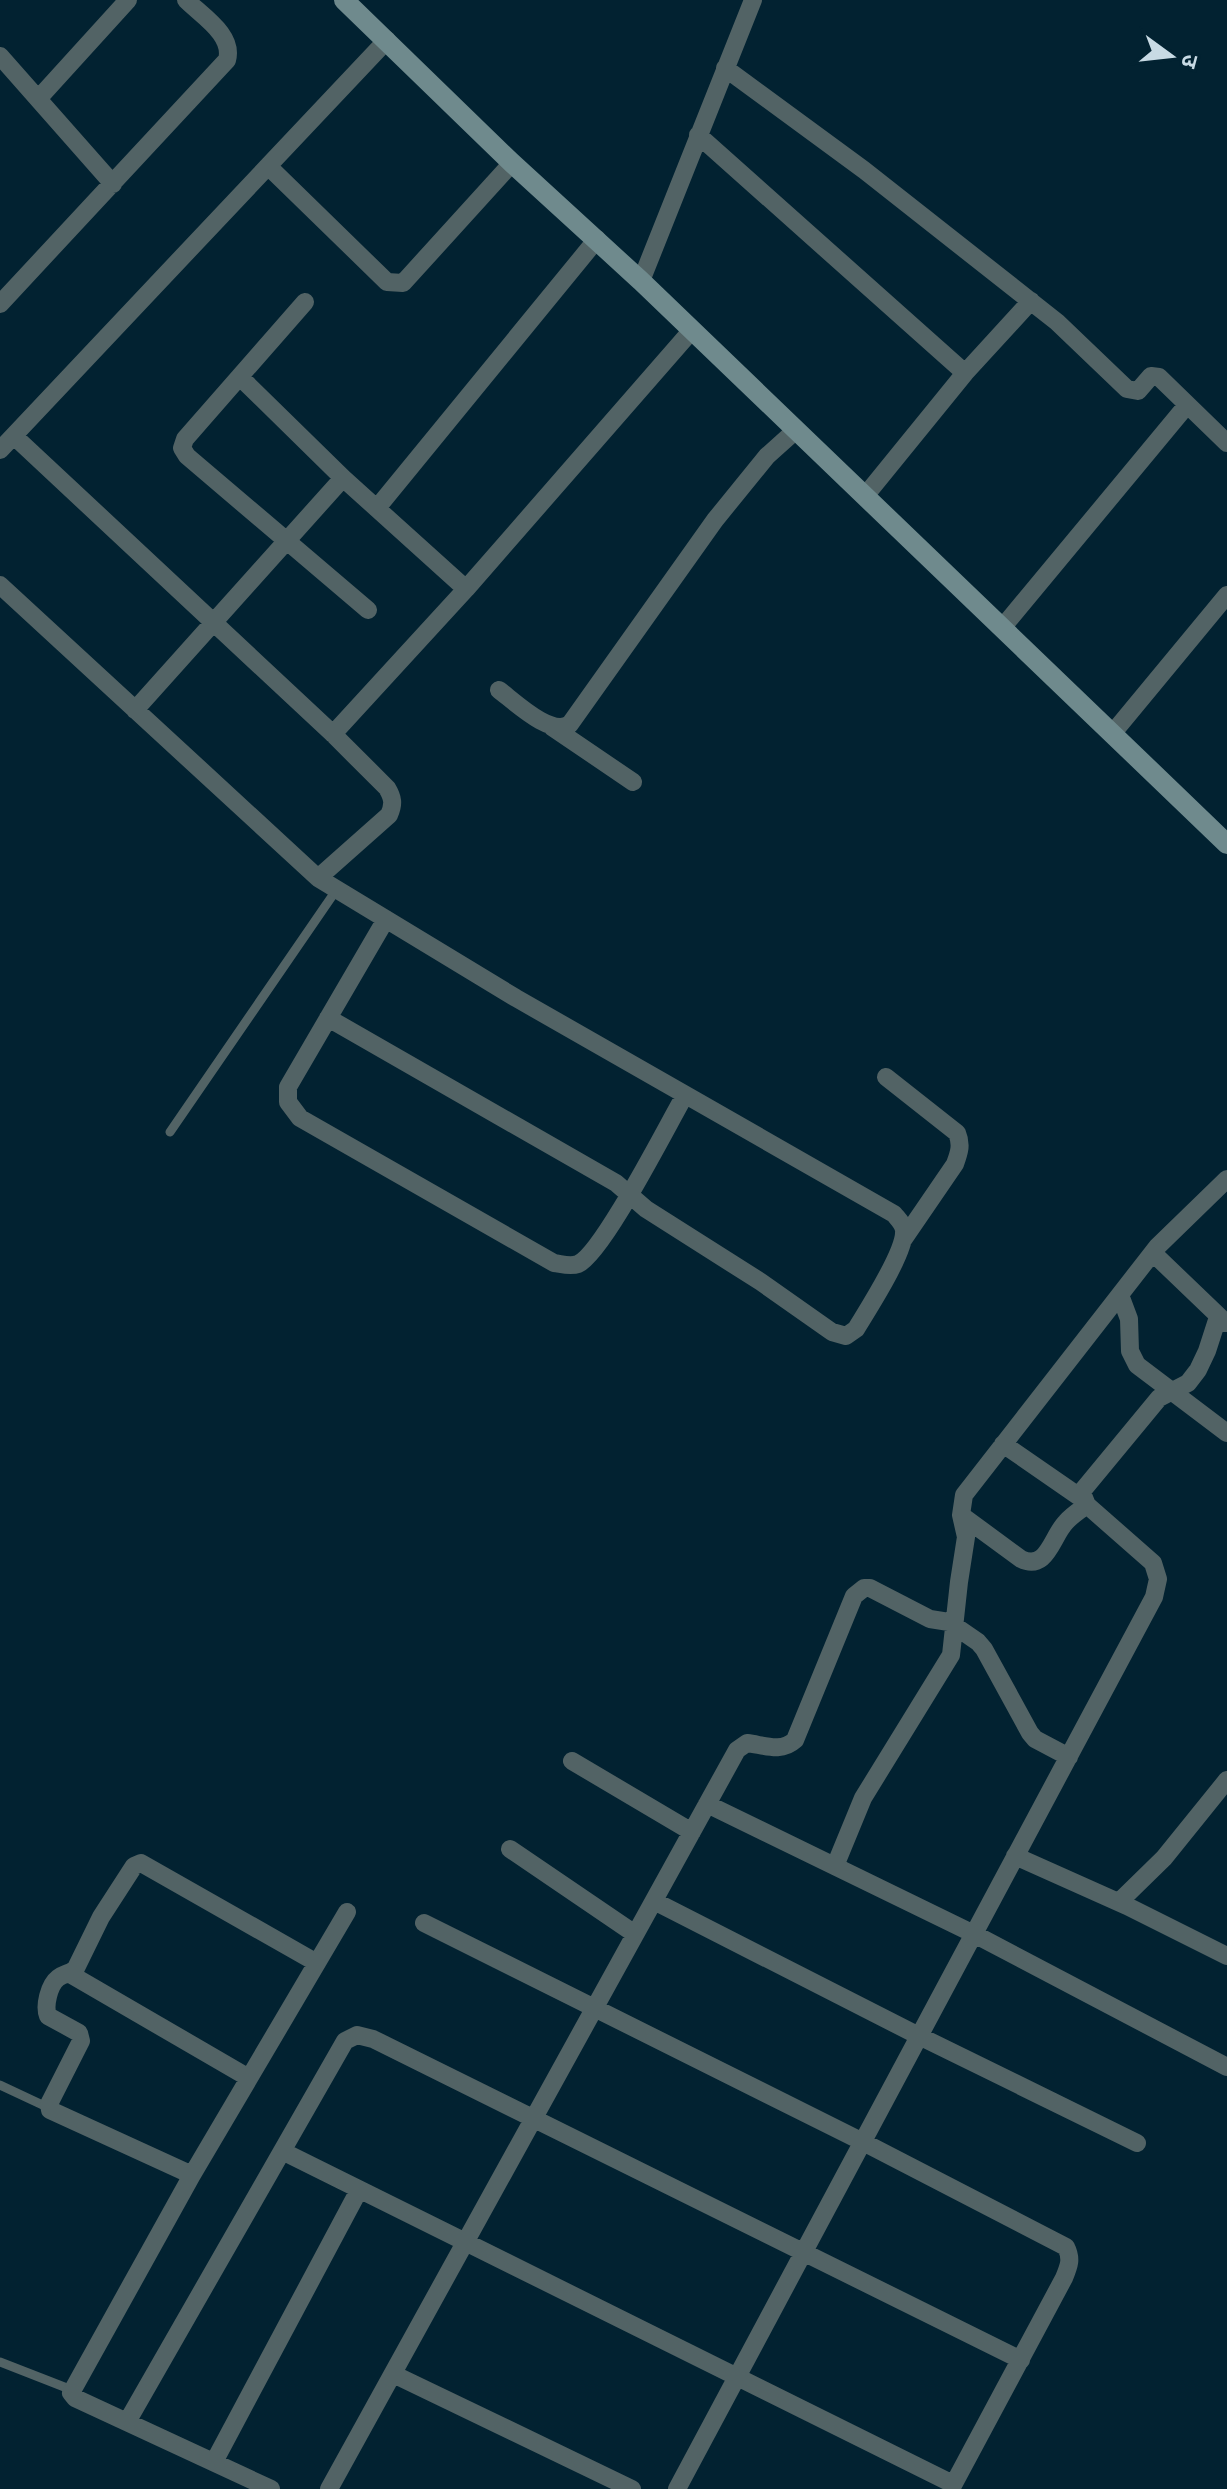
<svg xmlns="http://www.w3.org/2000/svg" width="1227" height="2489" font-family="'Roboto Serif','Noto Sans Devanagari',serif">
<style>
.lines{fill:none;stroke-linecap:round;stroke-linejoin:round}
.lane{stroke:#526365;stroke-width:9}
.street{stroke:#526365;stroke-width:18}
.secondary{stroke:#6f8a8d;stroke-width:20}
</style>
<rect width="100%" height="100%" fill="#022231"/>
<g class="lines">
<path class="lane" d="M170,1132L337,889
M0,2085L49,2108
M0,2362L72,2390"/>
<path class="street" d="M0,56L113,184
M725,68L864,170L1057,322L1127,389L1138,391L1151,376L1159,377L1227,443
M38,99L128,0
M698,135L965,373
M269,167L387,282L403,283L512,163
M641,281L753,0
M305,302L185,439L182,448L187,456L368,610
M0,304L227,60C234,35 202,16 186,0
M241,378L343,478L466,589
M15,437L333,734L387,788C393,798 394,804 389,815L318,878
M0,450L387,40
M865,496L965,373L1031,301
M377,508L597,239
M0,585L318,878L516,998L894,1214C898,1219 903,1223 904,1230C906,1251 868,1309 856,1329L846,1336L832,1332L761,1282L646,1209L616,1183L328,1018
M1002,628L1187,405
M499,690C515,702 551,737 570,724L715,520L767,456L796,430
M135,710L343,478
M552,727L633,782
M333,734L466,589L692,330
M1112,734L1227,595
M386,919L288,1087V1102L300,1118L554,1263C562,1264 570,1267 578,1264C603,1253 668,1124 685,1095
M886,1077L957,1133C962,1145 959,1153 955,1164L903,1240
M1153,1253L1226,1323
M1120,1295L1129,1319L1130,1351L1137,1365L1227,1433
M1003,1444L1084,1500
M961,1515L1021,1559C1047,1572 1052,1536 1066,1522C1072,1515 1080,1510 1087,1505
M572,1761L692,1832
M707,1804L974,1934L1227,2067
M510,1849L635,1934
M1015,1856L1127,1906L1227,1956
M835,1866L863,1798L951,1655L959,1582L966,1537L961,1515L964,1495L1157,1247L1227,1179
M654,1901L919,2036L1137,2143
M1119,1902L1164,1858L1227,1780
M424,1923L863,2142L1066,2247C1072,2259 1069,2266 1064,2278L951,2489
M70,1974L249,2078
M282,2151L953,2484
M192,2175L50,2110L49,2104L81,2041L79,2033L48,2016C44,2006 49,1985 58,1978C65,1973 70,1974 76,1968L101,1917L134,1866L141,1863L317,1963
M393,2374L632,2489
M127,2422L345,2041L357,2035L373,2039L1021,2360
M214,2462L359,2190
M271,2489L75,2398L71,2393L192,2175L347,1912
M329,2489L737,1750L747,1743C764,1745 781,1753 795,1740L854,1596L864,1588H870L930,1619L949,1622L978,1642L984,1649L1030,1733L1035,1739L1069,1757
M677,2489L1154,1597L1158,1579L1153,1563L1087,1505L1083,1495V1490L1159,1398L1188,1383L1198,1370L1207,1351L1218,1317"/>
<path class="secondary" d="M344,0L512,163L641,281L1227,844"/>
</g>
<g transform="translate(1171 56) rotate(105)" stroke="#022231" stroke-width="6" paint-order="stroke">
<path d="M0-6L14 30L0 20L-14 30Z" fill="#c8dae4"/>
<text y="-12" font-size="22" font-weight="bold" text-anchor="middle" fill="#c8dae4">उ</text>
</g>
</svg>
